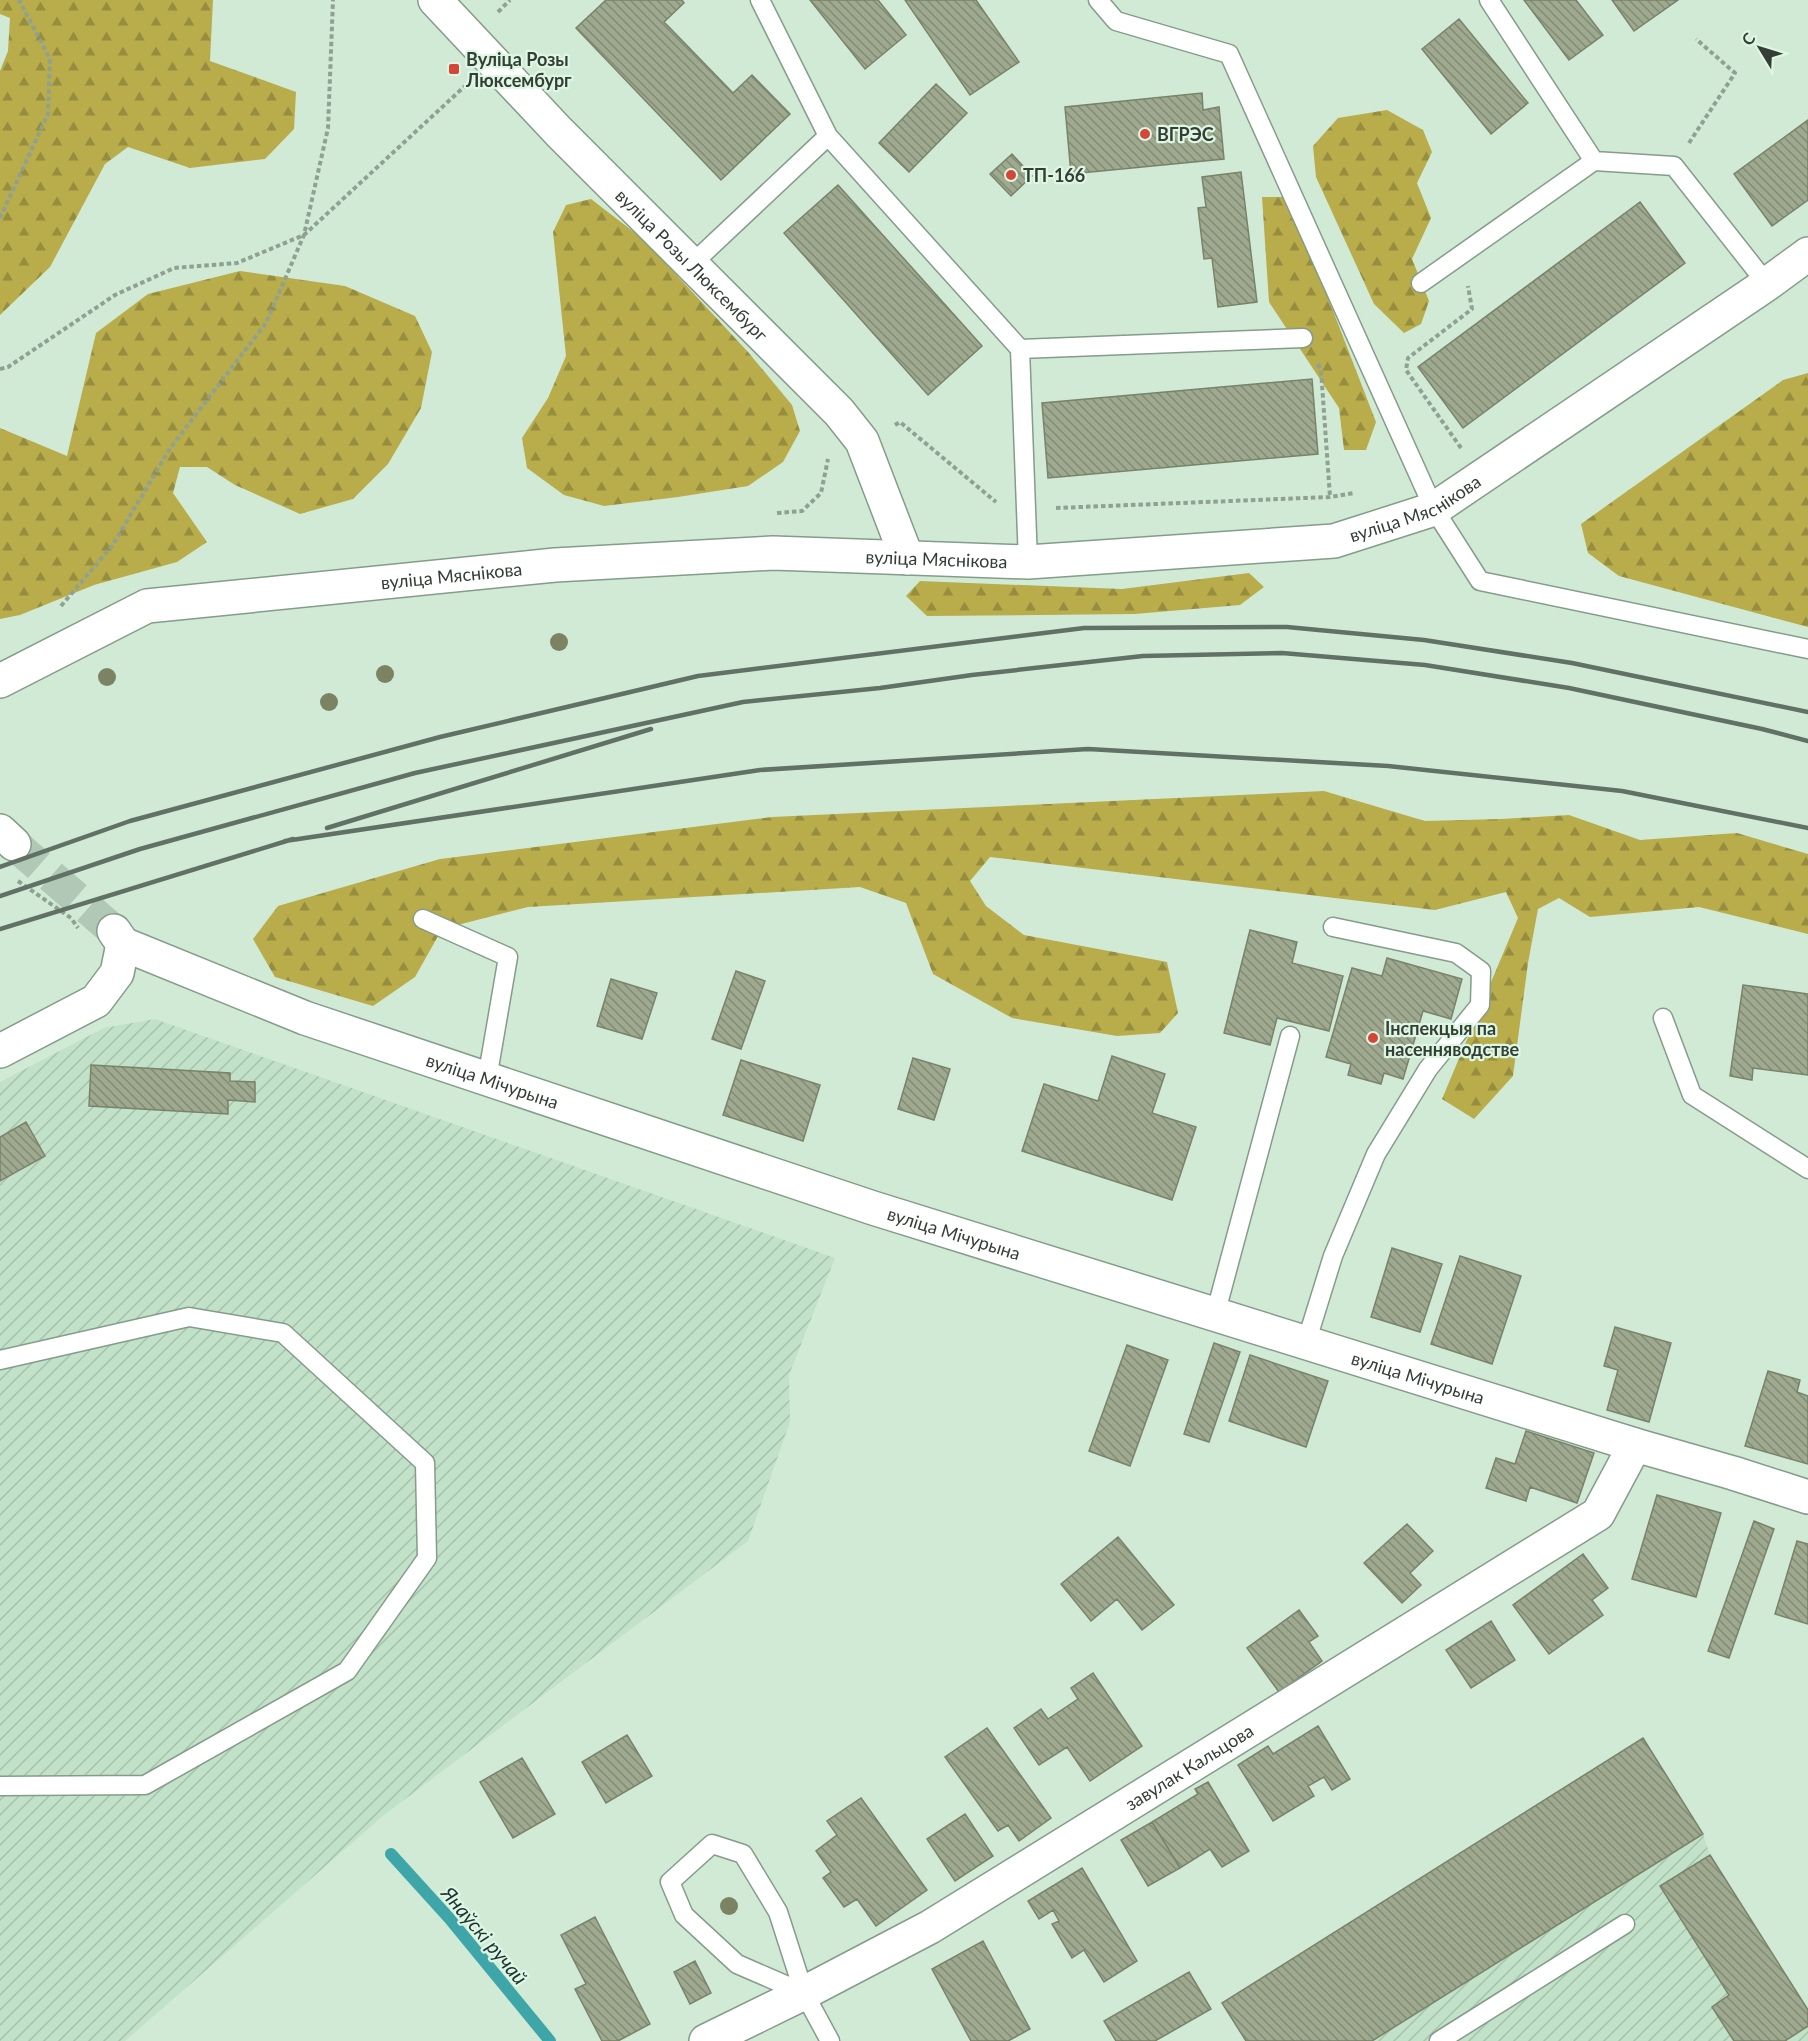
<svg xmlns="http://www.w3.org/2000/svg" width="1808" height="2041" font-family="Lato,sans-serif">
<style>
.industrial{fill:url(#industrial-furrows)}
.forest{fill:url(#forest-firs)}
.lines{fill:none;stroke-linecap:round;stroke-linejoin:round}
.stream{stroke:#3ea6a9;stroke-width:12}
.building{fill:url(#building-back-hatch);stroke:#78836a;stroke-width:1.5}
.minor-tunnel{stroke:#b2c8b6;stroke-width:33;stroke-dasharray:33 16;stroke-linecap:butt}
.service-casing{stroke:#849c89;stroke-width:21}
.minor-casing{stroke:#849c89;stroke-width:36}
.path{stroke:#8ea192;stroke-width:4;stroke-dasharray:4.5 3;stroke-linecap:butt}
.service{stroke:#fff;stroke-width:18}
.minor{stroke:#fff;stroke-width:33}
.rail{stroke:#627165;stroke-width:4.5}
.tree{fill:#7b8362}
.poi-dot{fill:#d34638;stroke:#def7e3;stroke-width:2}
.labels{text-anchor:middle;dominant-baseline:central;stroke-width:4.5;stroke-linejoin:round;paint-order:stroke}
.poi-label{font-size:18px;font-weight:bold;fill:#343e36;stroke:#def7e3;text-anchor:start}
.street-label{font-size:18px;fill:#343e36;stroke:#def7e3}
.water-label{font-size:20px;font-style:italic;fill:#1b3334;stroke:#def7e3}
</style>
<defs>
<pattern id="industrial-furrows" width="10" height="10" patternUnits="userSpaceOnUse" patternTransform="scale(1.5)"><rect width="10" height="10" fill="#c1e1c8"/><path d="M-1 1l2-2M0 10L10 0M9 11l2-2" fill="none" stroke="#a6c2ac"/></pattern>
<pattern id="forest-firs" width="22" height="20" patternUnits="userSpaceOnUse" patternTransform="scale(1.5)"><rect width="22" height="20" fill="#b8ac4b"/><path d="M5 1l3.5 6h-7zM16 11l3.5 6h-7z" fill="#968d3f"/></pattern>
<pattern id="building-back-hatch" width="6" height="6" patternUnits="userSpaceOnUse" patternTransform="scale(1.5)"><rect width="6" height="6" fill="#9ea990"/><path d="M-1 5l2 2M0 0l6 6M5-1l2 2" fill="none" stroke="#828b76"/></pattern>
</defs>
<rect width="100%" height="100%" fill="#d1ead6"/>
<path class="industrial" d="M155,1019L835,1258L789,1375L790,1422L748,1541L384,1815L125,2041H0V1082L104,1028Z
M1643,1738L1703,1834L1710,1855L1808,2010V2041H1246L1222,2003Z"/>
<path class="forest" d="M0,0H213L210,61L296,92L294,129L265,159L190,168L128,147L105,164L50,267L0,315V71L8,51L10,18L0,14Z
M1387,110L1423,130L1432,152L1417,183L1431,218L1412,259L1429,301L1421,324L1404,333L1374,304L1316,177L1313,146L1338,118Z
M1262,197H1289L1376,422L1366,450H1344L1339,408L1269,302Z
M591,199L643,239L748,352L792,405L800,431L783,462L748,486L678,497L604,506L564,495L527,468L522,438L548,398L566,356L553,232L566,205Z
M240,271L345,286L415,316L432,352L421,408L388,464L353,499L300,514L235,485L207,467H180L173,493L207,542L177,562L94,585L20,615L0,619V428L67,456L96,333L148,294Z
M1808,373V627L1619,576L1588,553L1581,524L1783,380Z
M1249,573L1264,587L1240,605L1135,614L927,616L906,596L920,581L1122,589Z
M1324,791L1425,821L1501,819L1569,815L1640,840L1737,833L1808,854V934L1699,907L1590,917L1559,898L1538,909L1528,963L1513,1076L1474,1119L1442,1099L1518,918L1506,892L1435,910L990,857L970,881L986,906L1024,935L1167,962L1178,1013L1160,1033L1117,1036L1012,1018L933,974L906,903L860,887L528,907L442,929L415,977L373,1006L275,977L253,939L278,906L440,859L772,817Z"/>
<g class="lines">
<path class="stream" d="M391,1854L449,1918L550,2041"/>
</g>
<path class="building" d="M606,0H682L684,3L664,22L670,28L733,93L752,75L790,114L721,180L576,28Z
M810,0H878L906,35L865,69Z
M905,0H976L1019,62L970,95Z
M1524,0H1576L1603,35L1569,60Z
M1612,0H1678L1634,31Z
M1459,19L1528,103L1491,134L1422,49Z
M936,84L967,113L909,172L879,143Z
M1202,93L1203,110L1219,107L1224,159L1071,174L1065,107Z
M1808,120V200L1772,226L1734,174Z
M1012,154L1032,176L1011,196L990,174Z
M1241,172L1257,302L1218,307L1212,258L1204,259L1198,208L1206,207L1202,177Z
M838,185L982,346L928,395L784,233Z
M1640,202L1685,263L1463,428L1418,367Z
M1312,379L1318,454L1048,478L1042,403Z
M1250,930L1297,942L1292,963L1343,976L1329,1031L1277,1018L1270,1045L1224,1033Z
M1387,958L1462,979L1451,1019L1423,1011L1403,1079L1384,1073L1381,1084L1348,1075L1351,1064L1326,1057L1352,968L1382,976Z
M736,971L765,981L741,1049L712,1039Z
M611,979L657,993L642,1039L597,1026Z
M1743,985L1808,994V1075L1753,1068L1752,1080L1730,1076Z
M1112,1056L1165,1074L1152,1113L1196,1127L1172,1200L1022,1151L1044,1084L1098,1101Z
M913,1058L950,1069L934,1120L898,1109Z
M741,1060L820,1085L803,1141L723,1115Z
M91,1065L230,1073V1081L255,1082V1102L228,1100V1114L89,1106Z
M26,1122L45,1156L0,1181V1137Z
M1392,1248L1442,1264L1420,1332L1371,1317Z
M1460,1256L1521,1276L1492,1364L1431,1344Z
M1615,1327L1671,1343L1649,1422L1607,1410L1618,1370L1604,1366Z
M1214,1343L1240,1352L1209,1442L1184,1434Z
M1127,1345L1168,1360L1130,1466L1089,1451Z
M1250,1355L1328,1381L1306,1447L1229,1421Z
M1768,1371L1800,1380L1797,1392L1808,1396V1464L1745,1446Z
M1526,1431L1594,1453L1577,1503L1530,1487L1526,1501L1486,1488L1496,1458L1515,1464Z
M1657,1495L1721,1513L1696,1597L1632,1579Z
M1754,1521L1774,1529L1729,1658L1708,1651Z
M1407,1524L1433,1551L1410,1573L1421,1585L1402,1603L1364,1563Z
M1118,1537L1174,1605L1142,1630L1117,1599L1091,1621L1061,1584Z
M1797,1541L1808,1544V1624L1775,1614Z
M1583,1554L1608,1588L1592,1600L1603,1615L1549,1654L1513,1605Z
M1299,1610L1318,1636L1309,1642L1322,1661L1279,1692L1247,1648Z
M1491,1621L1515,1660L1471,1688L1446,1650Z
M1093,1673L1142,1746L1090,1781L1067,1747L1039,1765L1014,1728L1041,1709L1048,1719L1078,1699L1071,1688Z
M1318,1726L1350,1779L1332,1790L1324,1777L1308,1786L1314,1796L1273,1821L1238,1765L1268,1746L1273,1754Z
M987,1728L1051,1818L1019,1841L1008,1825L998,1831L945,1757Z
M627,1735L652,1776L606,1803L582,1762Z
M1643,1738L1703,1834L1372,2041H1246L1222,2003Z
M522,1758L555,1814L513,1838L480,1782Z
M1208,1782L1249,1851L1222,1867L1210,1849L1180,1868L1152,1822L1198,1794L1195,1789Z
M861,1798L927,1890L876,1926L857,1899L844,1907L823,1878L831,1872L816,1851L837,1835L827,1821Z
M965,1814L993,1856L955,1881L927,1839Z
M1152,1822L1180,1868L1148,1886L1121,1840Z
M1710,1855L1808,2010V2026L1785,2041H1734L1712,2007L1729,1995L1660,1886Z
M1082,1868L1137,1961L1104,1982L1084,1950L1072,1958L1052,1924L1059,1921L1053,1910L1039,1919L1028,1901Z
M595,1917L650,2024L618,2041H602L575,1989L586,1984L561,1935Z
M983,1941L1030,2029L1008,2041H971L932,1969Z
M695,1961L711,1993L690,2004L674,1972Z
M1189,1972L1211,2009L1155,2041H1116L1104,2021Z"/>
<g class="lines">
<path class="minor-tunnel" d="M14,844L114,931"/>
<g class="service-casing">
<path id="service" d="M760,0L828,136L1020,349L1028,562
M1098,0L1116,21L1229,54L1434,509L1480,581L1808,649
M1489,0L1594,161
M692,264L828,136
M1421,283L1594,161L1674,166L1767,284
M1020,349L1303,338
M423,919L508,957L487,1079
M1663,1018L1692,1095L1808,1169
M1215,1315L1290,1036
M1306,1343L1333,1256L1376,1154L1428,1069L1480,1005L1481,971L1456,953L1333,927
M0,1360L189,1317L283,1333L425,1463L427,1558L347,1671L145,1785L0,1786
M804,1993L737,1964L684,1915L670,1882L712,1844L743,1854L778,1912L804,1993L830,2041
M1439,2041L1625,1924"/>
</g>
<g class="minor-casing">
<g id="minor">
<path id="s1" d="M435,0L559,132L839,412L862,441L907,558"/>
<path id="s2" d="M0,681L147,606L555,565L773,553L1028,562L1334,541L1434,509L1767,284L1808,254"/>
<path d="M0,831L14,844"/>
<path id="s3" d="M114,931L123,944L305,1018L873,1208L1635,1445L1733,1473L1808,1497"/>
<path d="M0,1051L96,1001L117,973L123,944"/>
<path id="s4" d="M706,2041L804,1993L930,1927L1598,1514L1635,1445"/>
</g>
</g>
<path class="path" d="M498,12L510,0
M1689,143L1735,73L1696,39
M0,218L48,114L50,59L19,0
M1318,364L1321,370L1330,497
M0,369L8,367L115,295L174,268L237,263L304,235L465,86
M895,425L900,422L996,502
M1461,448L1406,370L1408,358L1472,309L1468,286
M1056,508L1330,497L1354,493
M777,513L802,511L821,493L828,459
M61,606L112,546L171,447L266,323L304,235L328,128L333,0
M18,881L71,918L78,928"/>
<use href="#service" class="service"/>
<use href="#minor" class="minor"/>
<path class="rail" d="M327,828L651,729
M285,841L760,770L1088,749L1388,766L1622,791L1808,828
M0,867L130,821L440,737L698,676L1084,628L1287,627L1424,640L1572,663L1808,712
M0,896L140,849L415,773L743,702L880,688L972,675L1143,656L1282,653L1425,665L1569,688L1762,729L1808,741
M0,929L293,839"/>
</g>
<g class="tree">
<circle cx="559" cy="642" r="9"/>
<circle cx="385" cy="674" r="9"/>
<circle cx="107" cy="677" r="9"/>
<circle cx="329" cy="702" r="9"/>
<circle cx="729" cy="1906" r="9"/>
</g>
<g class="poi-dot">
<rect x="448" y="63" width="12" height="12" rx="3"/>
<circle cx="1145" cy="134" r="6"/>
<circle cx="1011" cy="175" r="6"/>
<circle cx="1373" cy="1038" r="6"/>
</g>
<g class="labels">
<g class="poi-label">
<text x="466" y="59">Вуліца Розы<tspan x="466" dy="21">Люксембург</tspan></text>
<text x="1157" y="134">ВГРЭС</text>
<text x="1023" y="175">ТП-166</text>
<text x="1385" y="1028">Інспекцыя па<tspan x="1385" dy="21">насенняводстве</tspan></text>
</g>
<g class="street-label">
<text stroke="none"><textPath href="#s1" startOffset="369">вуліца Розы Люксембург</textPath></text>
<text stroke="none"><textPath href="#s2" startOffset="1443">вуліца Мяснікова</textPath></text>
<text stroke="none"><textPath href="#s2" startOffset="957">вуліца Мяснікова</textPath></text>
<text stroke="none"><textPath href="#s2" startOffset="471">вуліца Мяснікова</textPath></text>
<text stroke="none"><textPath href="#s3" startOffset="410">вуліца Мічурына</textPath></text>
<text stroke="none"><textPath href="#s3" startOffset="896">вуліца Мічурына</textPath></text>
<text stroke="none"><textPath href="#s3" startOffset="1382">вуліца Мічурына</textPath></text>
<text stroke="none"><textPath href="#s4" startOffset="556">завулак Кальцова</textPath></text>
</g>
<g class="water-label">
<text transform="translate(485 1935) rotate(50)">Янаўскі ручай</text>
</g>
</g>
<g transform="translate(1760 48) rotate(308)" stroke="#def7e3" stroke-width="4.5" paint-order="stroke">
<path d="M0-4.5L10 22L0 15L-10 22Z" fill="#343e36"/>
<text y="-9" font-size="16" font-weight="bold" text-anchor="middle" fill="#343e36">С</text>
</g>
</svg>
